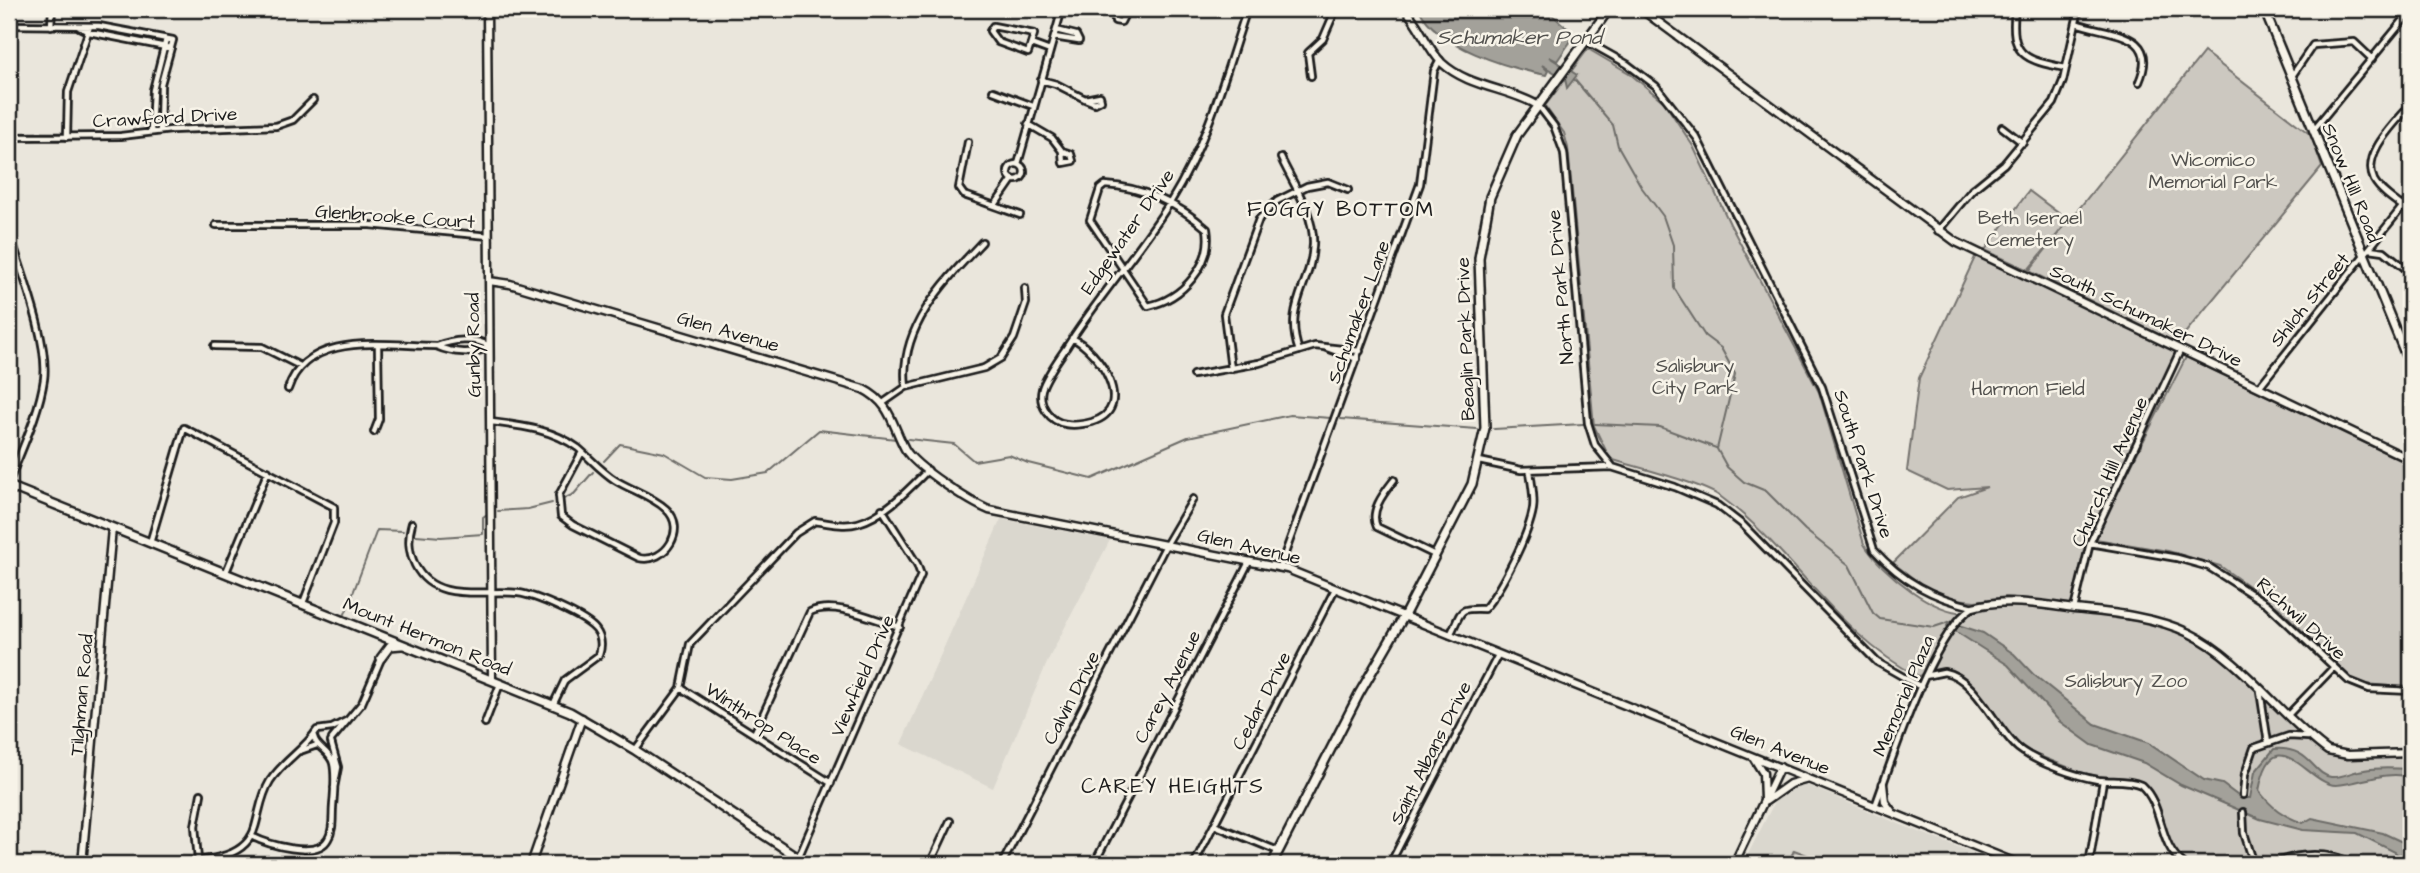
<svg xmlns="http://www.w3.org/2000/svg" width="2420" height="873" font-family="'Architects Daughter',sans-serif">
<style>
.built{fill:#dad7ce}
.green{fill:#ccc8c0;stroke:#74726e;stroke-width:2}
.water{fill:#a3a19a;stroke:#6d6c68;stroke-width:2}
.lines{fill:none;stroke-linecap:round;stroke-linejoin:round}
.stream{stroke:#6d6c68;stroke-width:2}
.minor-casing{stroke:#1c1c1c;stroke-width:10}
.tertiary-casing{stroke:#1c1c1c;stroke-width:11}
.secondary-casing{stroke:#1c1c1c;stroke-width:12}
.primary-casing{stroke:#1c1c1c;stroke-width:12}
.minor{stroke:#f7f3e8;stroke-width:4.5}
.tertiary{stroke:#f7f3e8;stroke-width:6}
.secondary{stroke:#f7f3e8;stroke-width:7}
.primary{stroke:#f7f3e8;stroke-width:7}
.labels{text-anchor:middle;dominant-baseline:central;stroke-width:5;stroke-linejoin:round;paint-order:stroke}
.street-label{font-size:19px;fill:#1c1c1c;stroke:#f7f3e8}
.park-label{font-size:19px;fill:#51504d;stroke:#f7f3e8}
.water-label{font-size:21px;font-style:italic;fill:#52514e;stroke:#f7f3e8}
.neighbourhood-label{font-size:21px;letter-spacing:2px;fill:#1c1c1c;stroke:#f7f3e8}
</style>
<rect width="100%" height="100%" fill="#eae6dc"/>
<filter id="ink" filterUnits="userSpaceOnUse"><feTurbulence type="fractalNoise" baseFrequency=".0143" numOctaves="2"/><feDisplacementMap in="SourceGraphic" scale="14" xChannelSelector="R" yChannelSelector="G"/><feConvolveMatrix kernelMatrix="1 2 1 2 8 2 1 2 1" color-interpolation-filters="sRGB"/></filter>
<g filter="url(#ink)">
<path class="built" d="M1001,519L1110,540L1050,656L993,788L901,744Z
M1804,784L1904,826L2002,864H1743L1776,799L1788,788Z"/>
<path class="green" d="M1588,49L1629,73L1664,102L1693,146L1730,224L1819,392L1864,544C1881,572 1937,618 1972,612C1988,609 2002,604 2019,604C2064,605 2117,612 2160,625C2210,639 2251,683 2287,719C2300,732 2313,748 2332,754C2356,762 2387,756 2411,756V864H2361L2338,854L2303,852L2265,864H2189L2172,848L2156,799L2146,787L2134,779L2101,777L2080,772L2027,751L2006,732L1989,704L1949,669L1918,676C1837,636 1793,549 1721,497C1701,483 1636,467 1610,459L1594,426L1568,148L1564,133L1545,106Z
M2204,52L2311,135L2322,167L2177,343L2029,271L2065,225L2028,270L1985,250L2029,191L2069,221Z
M1976,255L2180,351L2117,493L2186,357L2411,465V688L2366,684L2351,678L2279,608L2220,566L2168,551L2089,538L2072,604L2006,597L1975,601L1955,599L1926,588L1893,563L1958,497L1987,487L1947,490L1907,471L1919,378Z
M1794,850L1831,864H1788Z"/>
<path class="water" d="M1419,9H1541L1550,13L1575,35L1557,61L1549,57L1577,75L1567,88L1565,79L1542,65L1548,71L1546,75C1508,68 1437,47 1419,9Z
M1949,622L1983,633L2014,654L2033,674L2095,724L2149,743L2204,780L2222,784L2241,798H2250L2255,772L2274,749C2310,746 2313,775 2331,777C2343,778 2352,771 2364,770C2378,767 2394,768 2409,769L2411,777C2385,770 2362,783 2336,785C2309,786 2273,714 2259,791C2272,808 2283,816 2303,823L2312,818L2383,833L2411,846V864H2406L2395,852L2357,833L2303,830L2260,819L2181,785L2144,763L2092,745L2059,721L2008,665L1947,626Z"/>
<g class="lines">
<path class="stream" d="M1574,79L1613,125L1618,146L1642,188L1663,216L1673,245L1674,288L1705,336L1721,348L1735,374L1717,449L1727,467L1744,482L1766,491L1805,530L1849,565L1873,613L1880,619L1934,627L1949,622
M1341,419L1477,429
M1595,424L1660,427L1716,448
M1494,429L1583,424
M908,439L954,444L974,461L1009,455L1028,463L1092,479L1188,437L1290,415L1331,418
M604,461L620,444L664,453L705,477L732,479L768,473L819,430L896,439
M563,499L574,494L593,472
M498,511L528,509L552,503
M416,535L441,537L483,534V517L487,514
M345,614L377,530L403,531"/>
<g class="minor-casing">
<path id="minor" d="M1115,9V21L1121,22L1124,16L1116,9
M2015,9C2010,55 2023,60 2066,68
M2400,9L2408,16
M2076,23C2108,35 2161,31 2139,82
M9,25L99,26L173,40L161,84L160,131
M51,26L52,9
M79,27L89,32L171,48
M1054,37L1079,41L1076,35L1056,30
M1586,41L1627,64L1656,86L1697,138L1822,387L1874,550C1903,582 1932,597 1973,607
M1031,44L1034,34L993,26L990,31L998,42L1028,53L1031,44L1050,51
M1311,76L1308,53L1323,39L1336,9
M2292,76L2313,45L2354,42L2372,59
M1041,80L1056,84L1085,99L1100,96L1101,100L1095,103L1085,99
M993,91L1033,106
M2411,104C2396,123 2361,153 2374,180C2381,193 2400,204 2411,213
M1538,105L1554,126L1564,153L1588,423L1595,445L1612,466
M1028,124L1052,138L1062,151L1071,154L1073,161L1063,163L1062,151
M2002,127L2023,143
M2314,129L2411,11
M151,132L153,90L166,39
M9,137L121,136L171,130L276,126L293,120L313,100
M67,137L68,92L90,26
M968,142L959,188L964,195L1020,215
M1281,158C1293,184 1315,215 1313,245C1311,286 1283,306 1299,351
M1018,164L1062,9
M1008 172a8 8 0 1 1 16 0a8 8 0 1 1-16 0Z
M1105,185C1142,187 1179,204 1207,229C1213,265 1182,299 1148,306L1090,220L1100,189Z
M995,205L1013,179
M216,225H370L489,236
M9,231C20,269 49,341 44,379C39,414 22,448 9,482
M1938,231L1972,190L2004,164L2054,103L2063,81L2079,9
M2370,249L2384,251L2411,273
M1072,338C1098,350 1138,408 1092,422C1084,424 1075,426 1066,424C1050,422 1038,405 1042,389C1046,376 1058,360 1066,348C1098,297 1139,252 1171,201C1208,141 1225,75 1247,9
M214,346L262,347L300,366
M437,346C452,340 475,337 489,346
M1324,347L1357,359
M1231,369L1224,314L1259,219L1277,201L1307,186L1328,182L1348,190
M1193,375L1259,363L1315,346L1360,351
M906,387C898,328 945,281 982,242
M2259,387L2411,196
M288,389C307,330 387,346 436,346C452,353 474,355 489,347
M883,403L906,387L984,368L1001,358L1014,338L1026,303L1025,288
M491,422C522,426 552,429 578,448C590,458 601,471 615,480C631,490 652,496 666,509C688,529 665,564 639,558L573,525L561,516L559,495L582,452
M374,432L379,419L378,346
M1479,461L1521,470L1612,467L1675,487L1717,505L1743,525L1877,662L1921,687
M1394,480C1384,493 1369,511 1377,527L1435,555
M412,523C408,538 408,550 415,565C434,604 484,589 518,593C535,595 586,617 596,630C602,638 602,646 599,655L565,680L553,705
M150,543L184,428L334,507V523L303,603
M2090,543L2177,558L2209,567L2267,604L2349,681L2369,689L2411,691
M1280,567L1420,184L1434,71L1440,60
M226,572L268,471
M2074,609L2090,543L2180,351
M1450,635C1463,610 1457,608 1484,609C1501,590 1529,534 1533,509C1535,497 1531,483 1530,470
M1925,676L1944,672C1975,677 1995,728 2018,748C2037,763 2075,776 2098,780C2113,782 2127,779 2141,785C2165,807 2157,844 2184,864
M681,688L831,783
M2260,691L2268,743
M2288,715L2334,667
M485,723L500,684
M754,734L810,612C835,600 874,620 900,627
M332,739L362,703L381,659
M331,742L338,767L334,788
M635,750L681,688L690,644L796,533L815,521C828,523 845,527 858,523C884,516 909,489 928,470
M300,751L317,745
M2243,795L2245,774L2254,748L2289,736L2308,737
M1875,806C1893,758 1932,633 1972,608
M2243,812L2244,833L2254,864
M1214,825L1278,851
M251,836C267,844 317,860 328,839C334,830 332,817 333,806C334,793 336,775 333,763C329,750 316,748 314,737
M798,858L921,575L917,564L882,509
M198,860L195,826L201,794
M83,862L113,864
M167,864C196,860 245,863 255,827C260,810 261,796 270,781C283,761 305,749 317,730L332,728L348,720
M462,864H493
M930,864L950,821
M1002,864L1166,545L1193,499
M1094,864L1249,562
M1194,864L1335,589
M1390,864L1498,655
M2089,864L2103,781
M2273,864C2299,852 2329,852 2355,864"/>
</g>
<g class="tertiary-casing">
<path id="tertiary" d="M487,9L492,680
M1405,9C1420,25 1427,48 1442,63C1468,87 1508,88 1537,105
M1641,9L1956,242L2411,460
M489,281L510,284L863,389C891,403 892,425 905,449C915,467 970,502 989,510L1287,569L2019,864
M1973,607C2007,598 2040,604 2074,609C2113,613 2153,616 2189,633C2241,658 2281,717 2328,751L2348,755L2411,753
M1753,757L1763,773L1764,800
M1883,784L1885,802L1893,813
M1766,801L1790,784L1808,779
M82,864L112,528
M531,864L582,718
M1734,864L1780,767"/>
</g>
<g class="secondary-casing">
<path id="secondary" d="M9,486L570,712L635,750L808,864
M381,658L390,646L401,645
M1272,864L1359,694L1404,616L1472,484L1485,428L1479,258L1490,197L1517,135L1609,9"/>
</g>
<g class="primary-casing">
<path id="primary" d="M2264,9L2411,368"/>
</g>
<use href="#minor" class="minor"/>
<use href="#tertiary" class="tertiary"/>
<use href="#secondary" class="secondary"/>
<use href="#primary" class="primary"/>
</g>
</g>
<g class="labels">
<g class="street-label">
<text transform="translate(165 118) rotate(-3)">Crawford Drive</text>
<text transform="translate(2351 183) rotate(68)">Snow Hill Road</text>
<text transform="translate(395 217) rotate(4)">Glenbrooke Court</text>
<text transform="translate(1128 232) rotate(-55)">Edgewater Drive</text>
<text transform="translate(1561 287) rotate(-95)">North Park Drive</text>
<text transform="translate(2310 300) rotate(-51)">Shiloh Street</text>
<text transform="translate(1359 312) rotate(-70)">Schumaker Lane</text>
<text transform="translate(2146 316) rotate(26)">South Schumaker Drive</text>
<text transform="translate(728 332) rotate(16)">Glen Avenue</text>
<text transform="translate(1466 339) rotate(-92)">Beaglin Park Drive</text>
<text transform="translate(474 345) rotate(-91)">Gunby Road</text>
<text transform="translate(1863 464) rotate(72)">South Park Drive</text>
<text transform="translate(2110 472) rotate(-66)">Church Hill Avenue</text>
<text transform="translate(1249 547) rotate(13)">Glen Avenue</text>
<text transform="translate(2301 619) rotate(42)">Richwil Drive</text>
<text transform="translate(427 637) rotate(22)">Mount Hermon Road</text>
<text transform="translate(863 676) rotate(-66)">Viewfield Drive</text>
<text transform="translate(1168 687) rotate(-63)">Carey Avenue</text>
<text transform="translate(82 695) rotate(-85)">Tilghman Road</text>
<text transform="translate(1904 696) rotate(-67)">Memorial Plaza</text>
<text transform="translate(1072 698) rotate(-63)">Calvin Drive</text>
<text transform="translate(1262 701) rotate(-63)">Cedar Drive</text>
<text transform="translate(763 724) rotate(33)">Winthrop Place</text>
<text transform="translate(1780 750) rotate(22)">Glen Avenue</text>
<text transform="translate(1431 753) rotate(-63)">Saint Albans Drive</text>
</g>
<g class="park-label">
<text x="2213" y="160">Wicomico<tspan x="2213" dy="22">Memorial Park</tspan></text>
<text x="2030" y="218">Beth Iserael<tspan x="2030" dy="22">Cemetery</tspan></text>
<text x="1695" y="366">Salisbury<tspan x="1695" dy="22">City Park</tspan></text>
<text x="2028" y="389">Harmon Field</text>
<text x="2126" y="681">Salisbury Zoo</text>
</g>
<g class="water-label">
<text x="1519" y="37">Schumaker Pond</text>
</g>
<g class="neighbourhood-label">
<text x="1341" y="209">FOGGY BOTTOM</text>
<text x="1173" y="786">CAREY HEIGHTS</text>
</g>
</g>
<rect width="2420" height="873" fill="none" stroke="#f7f3e8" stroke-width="35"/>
<rect x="18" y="18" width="2385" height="838" fill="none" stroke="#1c1c1c" stroke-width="2.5" filter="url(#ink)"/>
</svg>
